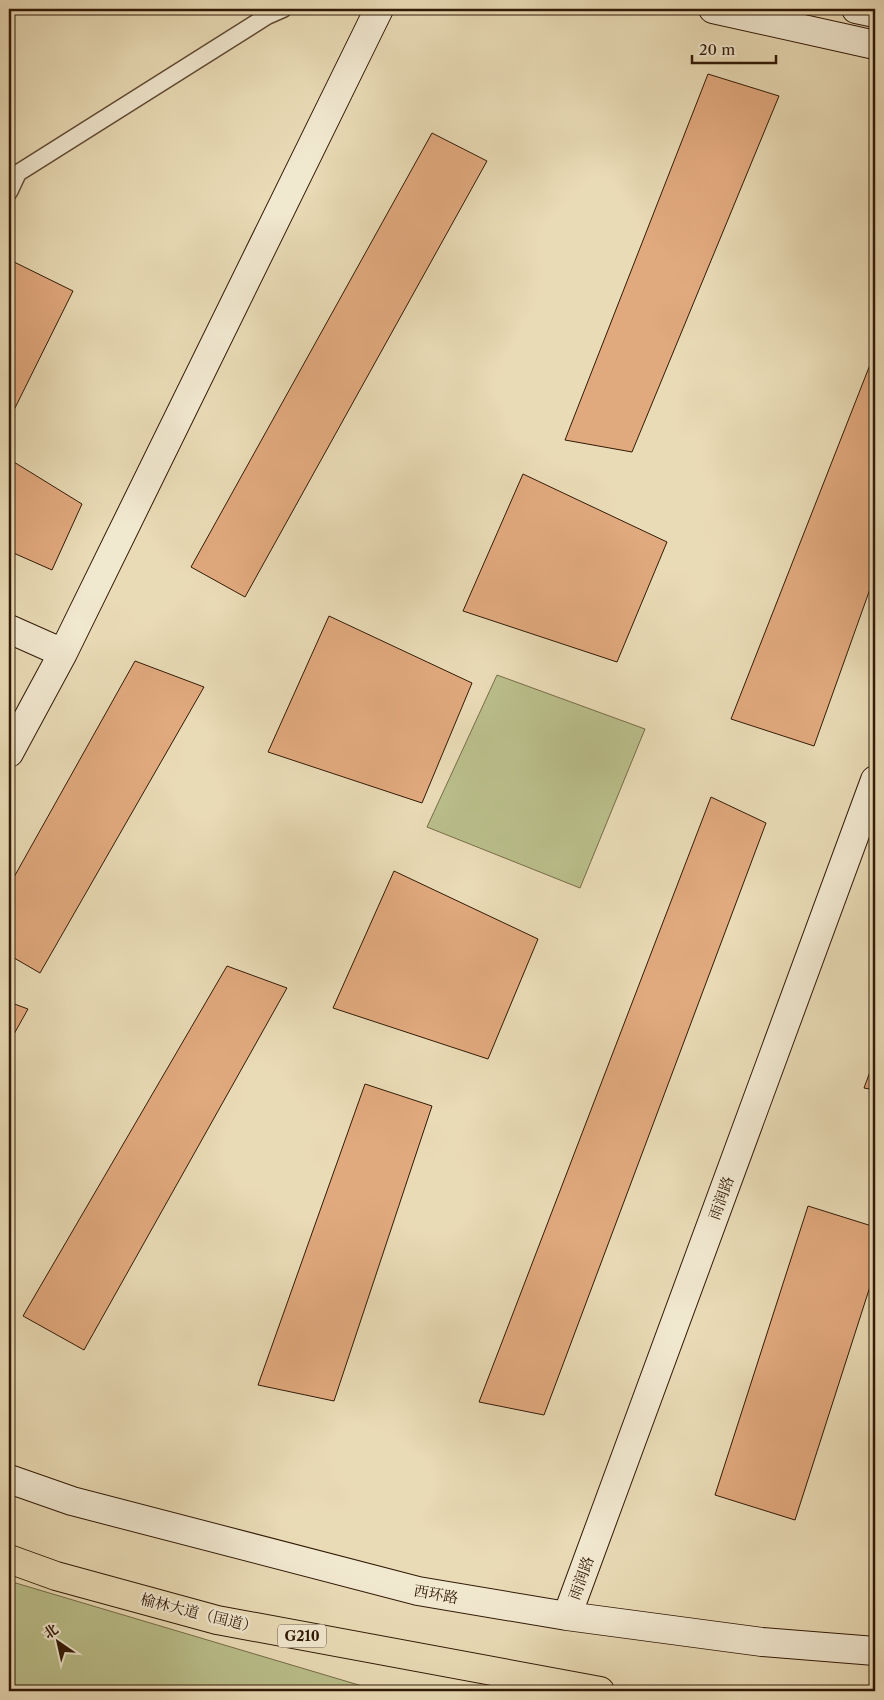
<svg xmlns="http://www.w3.org/2000/svg" width="884" height="1700" font-family="'Libre Caslon Text','Noto Serif SC',serif">
<style>
.green{fill:#babf8b;stroke:#766c48}
.building{fill:#e1a97e;stroke:#321a06}
.lines{fill:none;stroke-linecap:round;stroke-linejoin:round}
.lane-casing{stroke:#604a32;stroke-width:19}
.secondary-casing{stroke:#321a06;stroke-width:30}
.highway-casing{stroke:#321a06;stroke-width:30}
.lane{stroke:#f1e8d0;stroke-width:16}
.secondary{stroke:#f1e8d0;stroke-width:28}
.highway{stroke:#e9dbb6;stroke-width:28}
.labels{text-anchor:middle;dominant-baseline:central;stroke-width:4.5;stroke-linejoin:round;paint-order:stroke}
.shield{fill:#f1e8d0;stroke:#6b5843;stroke-width:1}
.shield-label{font-size:14px;font-weight:bold;fill:#321a06}
.street-label{font-size:15px;fill:#321a06;stroke:#f1e8d0}
</style>
<rect width="100%" height="100%" fill="#e9dbb6"/>
<filter id="stains"><feTurbulence type="fractalNoise" baseFrequency=".004" numOctaves="4"/><feColorMatrix values="0 0 0 0 .2 0 0 0 0 .09 0 0 0 0 .02 0 0 0 .5 -.17"/></filter>
<radialGradient id="worn" r=".72"><stop offset=".6" stop-color="#630" stop-opacity="0"/><stop offset="1" stop-color="#630" stop-opacity=".3"/></radialGradient>
<path class="green" d="M497,675L645,729L580,888L427,827Z
M9,1581L379,1691H9Z"/>
<path class="building" d="M708,74L779,96L632,452L565,440Z
M432,133L487,161L245,597L191,567Z
M10,260L73,291L9,420V263Z
M875,352V575L814,746L731,719Z
M9,459L82,504L52,570L9,551Z
M523,474L667,542L617,662L463,611Z
M329,616L472,683L422,803L268,752Z
M135,661L204,687L40,973L9,955V886Z
M711,797L766,823L544,1415L479,1402Z
M394,871L538,939L488,1059L333,1008Z
M227,966L287,988L84,1350L23,1316Z
M9,1002L28,1009L9,1043Z
M875,1058V1090L864,1088Z
M365,1084L432,1106L334,1401L258,1385Z
M808,1206L875,1227V1271L795,1520L715,1495Z"/>
<g class="lines">
<g class="lane-casing">
<path id="lane" d="M9,192L18,173L267,16L283,9"/>
</g>
<g class="secondary-casing">
<path id="secondary" d="M713,9L875,45
M856,9L875,13
M9,629L63,653
M9,753L63,653L379,9
M9,1479L72,1501L418,1591L567,1616L762,1642L875,1651
M567,1616L875,780"/>
</g>
<g class="highway-casing">
<path id="highway" d="M9,1559L56,1576L217,1620L600,1691"/>
</g>
<use href="#lane" class="lane"/>
<use href="#secondary" class="secondary"/>
<use href="#highway" class="highway"/>
</g>
<g class="labels">
<rect class="shield" x="278" y="1624.5" width="48" height="23" rx="4"/>
<g class="shield-label">
<text x="302" y="1636">G210</text>
</g>
<g class="street-label">
<text transform="translate(721 1198) rotate(-70)">雨润路</text>
<text transform="translate(581 1578) rotate(-70)">雨润路</text>
<text transform="translate(436 1594) rotate(10)">西环路</text>
<text transform="translate(199 1613) rotate(14)">榆林大道（国道）</text>
</g>
</g>
<rect width="884" height="1700" fill="none" stroke="#e9dbb6" stroke-width="30"/>
<rect x="10" y="10" width="864" height="1680" fill="none" stroke="#321a06" stroke-width="2.5"/>
<rect x="15" y="15" width="854" height="1670" fill="none" stroke="#321a06"/>
<g transform="translate(58 1642) rotate(326)" stroke="#f1e8d0" stroke-width="4" paint-order="stroke">
<path d="M0-4L9 19L0 12L-9 19Z" fill="#321a06"/>
<text y="-8" font-size="14" font-weight="bold" text-anchor="middle" fill="#321a06">北</text>
</g>
<path d="M692 55v8h84v-8" fill="none" stroke="#321a06" stroke-width="2.5"/>
<text x="699" y="55" font-size="15" fill="#321a06" stroke="#f1e8d0" stroke-width="4" paint-order="stroke">20 m</text>
<rect width="100%" height="100%" filter="url(#stains)"/>
<rect width="100%" height="100%" fill="url(#worn)"/>
</svg>
